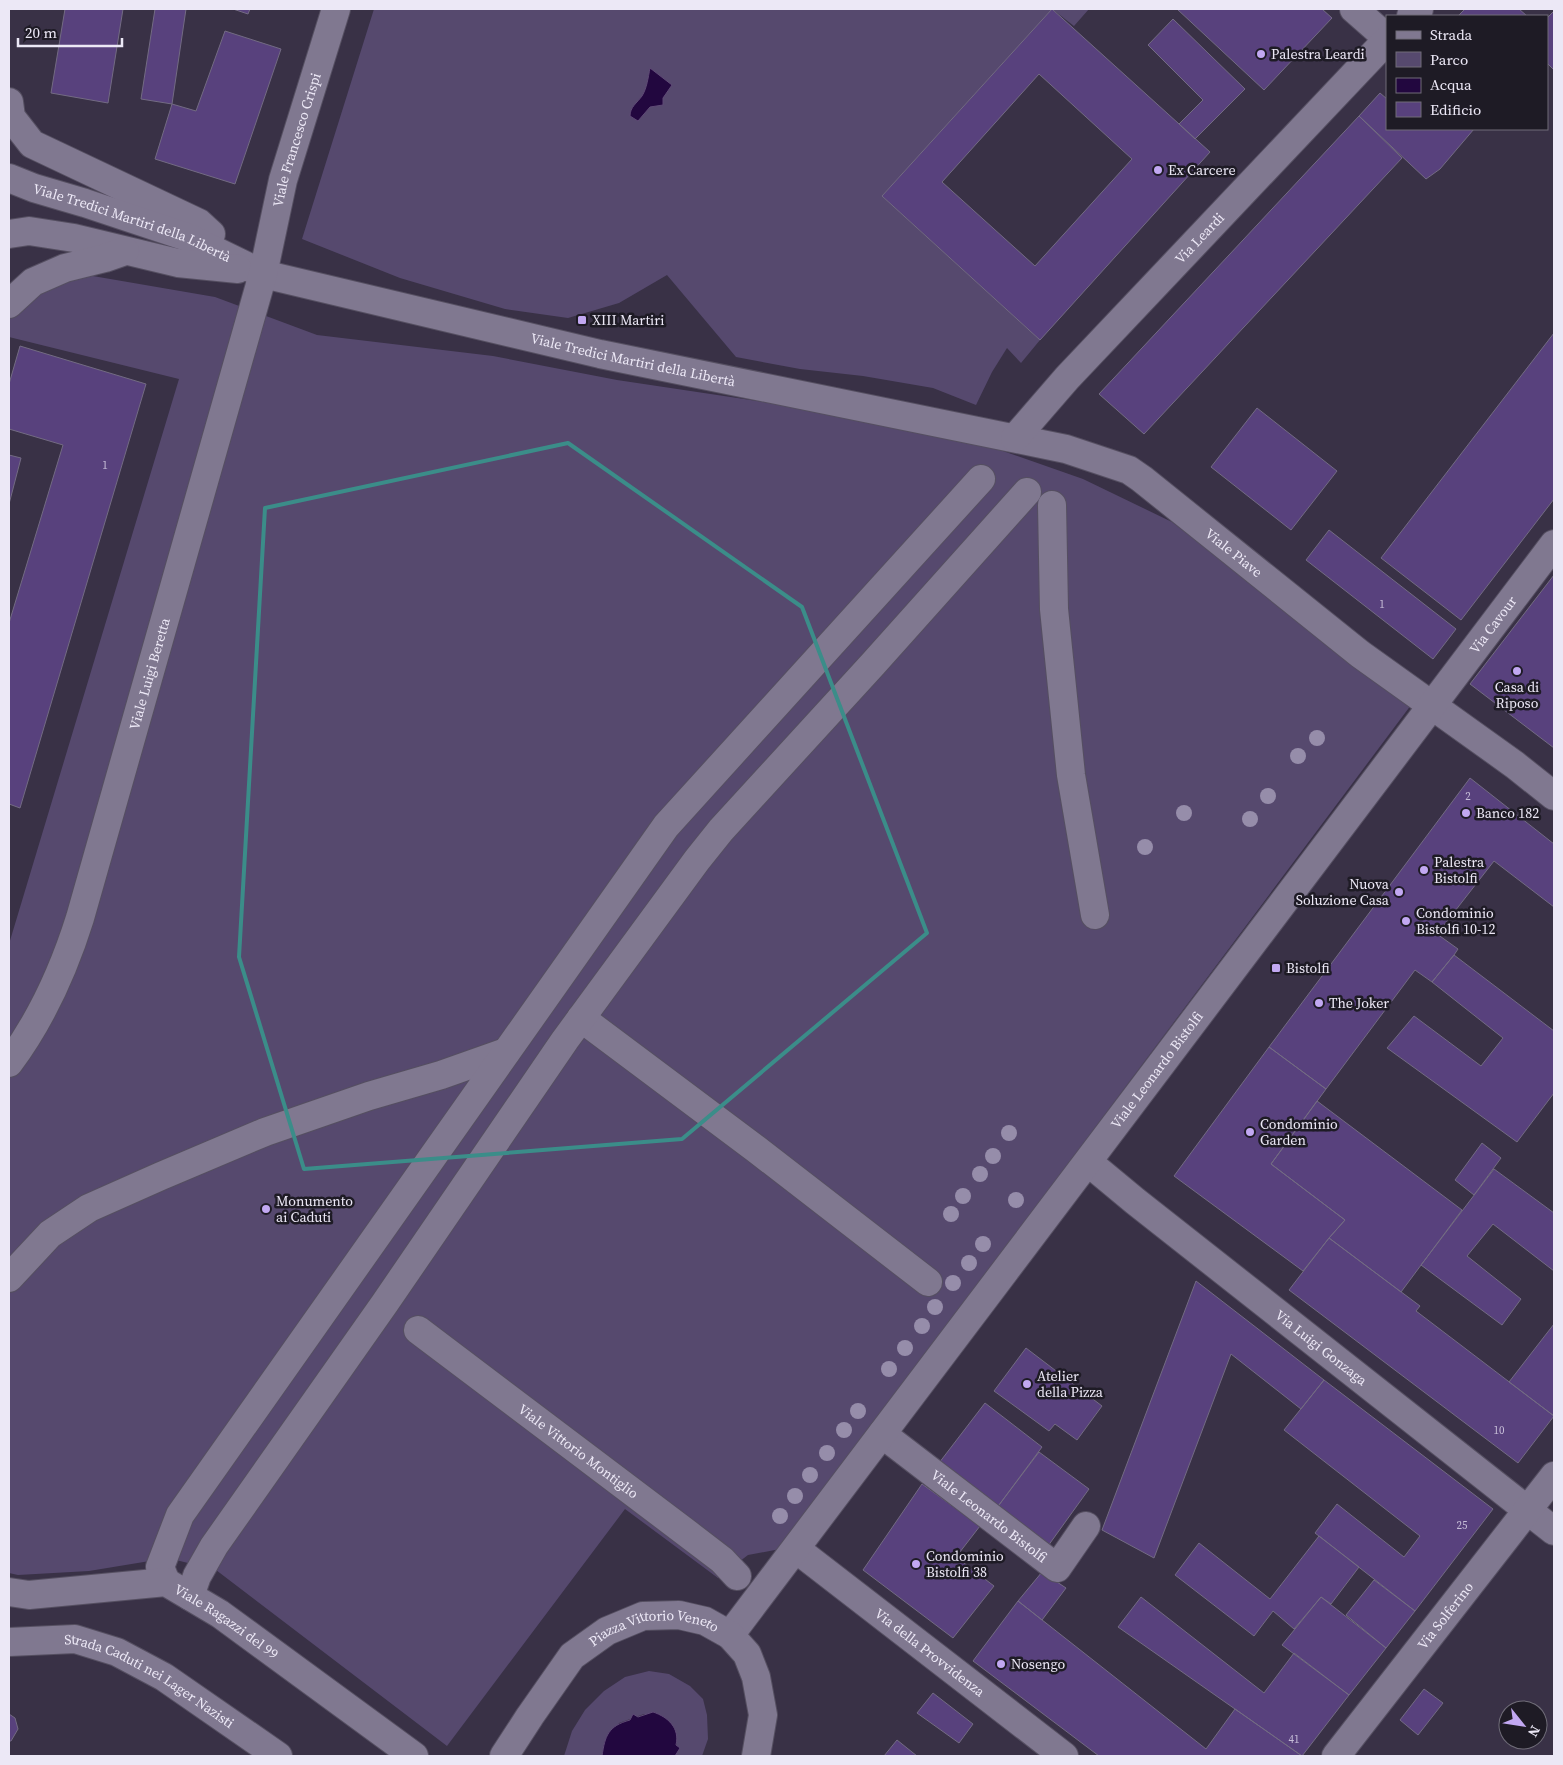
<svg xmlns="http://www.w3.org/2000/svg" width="1563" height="1765" font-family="'Source Serif 4',serif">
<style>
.green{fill:#56496e}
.water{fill:#22073f;stroke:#5f4a76}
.building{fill:#58417d;stroke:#736b83;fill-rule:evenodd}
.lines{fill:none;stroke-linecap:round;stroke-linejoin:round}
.minor-casing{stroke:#554f61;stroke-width:30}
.minor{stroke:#807890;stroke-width:28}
.tree{fill:#968daa}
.marked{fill:none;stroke:#3b8d89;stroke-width:4;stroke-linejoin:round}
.poi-dot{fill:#c2a8f2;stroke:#1e1b25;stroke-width:2}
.labels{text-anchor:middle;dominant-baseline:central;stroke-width:5;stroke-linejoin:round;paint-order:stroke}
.number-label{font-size:11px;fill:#c7bed8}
.poi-label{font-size:14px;fill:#ece8f6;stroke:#1e1b25;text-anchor:start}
.street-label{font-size:14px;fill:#ece8f6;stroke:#1e1b25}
</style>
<rect width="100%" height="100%" fill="#393146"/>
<path class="green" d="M374,9H1089L1074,26L1052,9L882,196L1040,340L1021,363L1007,348L992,372L976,405L933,388L863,376L800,369L736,357L667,275L619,303L568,318L505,309L400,278L302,239Z
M87,275L215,297L317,335L493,356L617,380L797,407L957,435L1083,479L1172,522L1411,705L780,1549L748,1555L718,1578L625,1509L447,1746L216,1570L168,1558L89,1571L18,1575L9,1573V944L179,379L9,337C9,332 8,326 9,321C15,291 62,283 87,275Z
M649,1671L669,1674L690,1686L703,1699L707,1715L708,1739L702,1756H675L677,1742L674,1727L644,1714L619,1723L602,1756H564L572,1731L585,1710L604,1691L625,1677Z"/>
<path class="water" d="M650,68L672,85L663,98V105L650,107L638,121L630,116C630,107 637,103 642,96C647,88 648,78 650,68Z
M653,1712C668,1717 680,1728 676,1745L680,1748L675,1756H602C605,1736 608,1726 630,1720L633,1714L638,1717Z"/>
<path class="building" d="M65,9H123L108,103L51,93Z
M155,9H186L172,104L141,99Z
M233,9H250L248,14Z
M1052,9L1210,152L1040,340L882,196ZM1039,74L1132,159L1035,266L942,182Z
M1177,9H1322L1332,18L1264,90Z
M1465,9H1519L1527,16H1458Z
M1554,11V70L1547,63V18Z
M1173,19L1245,89L1195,139L1179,124L1203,100L1148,45Z
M225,31L281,49L235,184L155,159L172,104L196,111Z
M1380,93L1387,99V129H1474L1440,169L1426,179L1359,116Z
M1359,116L1402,158L1144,434L1099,394Z
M1554,333V499L1461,620L1381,558Z
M20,346L146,384L20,808L9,804V623L63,445L9,429V384Z
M1257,408L1337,471L1291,530L1211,467Z
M9,455L21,458L9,504Z
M1329,530L1456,629L1433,659L1306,560Z
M1554,575V748L1470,684Z
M1470,778L1554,844V907L1494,861L1437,934L1458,949L1454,955L1432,982L1415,970L1326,1089L1269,1047Z
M1454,955L1554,1031V1093L1517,1142L1387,1048L1414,1016L1481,1066L1503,1038L1432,982Z
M1269,1047L1326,1089L1271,1164L1345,1220L1329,1238L1303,1271L1174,1176Z
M1317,1101L1462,1210L1401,1292L1329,1238L1345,1220L1271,1164Z
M1482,1143L1501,1158L1474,1195L1455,1180Z
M1494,1169L1554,1213V1271L1493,1224L1467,1256L1521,1299L1502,1325L1421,1265Z
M1329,1238L1420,1306L1416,1311L1554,1416L1518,1463L1289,1290Z
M1196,1281L1324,1380L1301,1409L1231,1354L1154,1558L1102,1530Z
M1554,1324V1416L1509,1382Z
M1026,1348L1102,1406L1077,1440L1055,1424L1049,1431L994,1391Z
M1324,1380L1493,1509L1415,1611L1315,1533L1337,1504L1404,1557L1420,1536L1284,1430Z
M985,1403L1042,1447L996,1509L939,1463Z
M1039,1452L1089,1489L1048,1546L996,1509Z
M922,1484L980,1526L956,1557L994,1586L953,1638L863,1570Z
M1319,1536L1359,1567L1331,1604L1321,1597L1294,1629L1273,1611L1254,1636L1175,1575L1199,1543L1270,1599Z
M1042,1572L1066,1588L1042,1620L1018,1601Z
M1374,1580L1415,1611L1386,1648L1346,1615Z
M1141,1597L1264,1693L1294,1653L1349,1695L1302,1756L1118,1627Z
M1321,1597L1386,1648L1349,1695L1282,1645Z
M1018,1601L1206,1749L1235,1709L1302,1756H1099L973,1661Z
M1424,1689L1443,1703L1418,1735L1400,1720Z
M933,1693L973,1724L959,1743L917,1713Z
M9,1714L15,1718L18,1729L11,1741H9Z
M897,1740L917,1756H884Z"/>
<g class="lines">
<g class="minor-casing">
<g id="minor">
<path d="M1354,9L1387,38"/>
<path d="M1411,16L1419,9"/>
<path d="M9,102L11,117L32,144L199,223L211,234"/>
<path id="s1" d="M9,178L34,188L85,203L187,237L263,274L600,354L1066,449L1129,470L1142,479L1360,654L1515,765L1554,796"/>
<path d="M9,234L29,231L74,238L178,263L238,269"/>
<path d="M9,304L33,282L65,268L105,258L125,251"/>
<path id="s2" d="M1015,438L1067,378L1387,40"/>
<path d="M1052,505L1054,609L1071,775L1095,915"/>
<path d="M581,1018L756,1149L928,1282"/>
<path id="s3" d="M9,1063C41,1020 64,969 80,918L263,274L283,180L336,9"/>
<path id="s4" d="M1088,1162L1135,1201L1554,1531"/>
<path d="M9,1278L50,1234L89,1208L161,1176L265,1132L369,1096L441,1075L506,1052"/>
<path id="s5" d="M418,1330L688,1534L722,1560L737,1576"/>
<path id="s6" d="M882,1434L1057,1568L1086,1526"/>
<path id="s7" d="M796,1549L1064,1756"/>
<path d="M166,1582L160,1567L180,1515L666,826L981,479"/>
<path id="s8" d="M9,1592L29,1595L166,1582L220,1614L414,1756"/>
<path d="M190,1596L197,1576L214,1546L385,1303L565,1040L697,860L721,830L873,664L1027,492"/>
<path id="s9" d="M730,1635L1554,544"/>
<path id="s10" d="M9,1642L75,1639L117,1652L164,1677L278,1756"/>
<path id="s11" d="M504,1756L530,1716L572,1656L607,1631L643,1616L679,1615L705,1621L730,1635L747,1654L756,1677L763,1715L756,1756"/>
<path id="s12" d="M1336,1756L1554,1476"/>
</g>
</g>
<use href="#minor" class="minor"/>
</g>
<g class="tree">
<circle cx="1317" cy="738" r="8"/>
<circle cx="1298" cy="756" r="8"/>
<circle cx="1268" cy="796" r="8"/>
<circle cx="1184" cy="813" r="8"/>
<circle cx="1250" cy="819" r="8"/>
<circle cx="1145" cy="847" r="8"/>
<circle cx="1009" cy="1133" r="8"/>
<circle cx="993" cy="1156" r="8"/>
<circle cx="980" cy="1174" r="8"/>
<circle cx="963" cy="1196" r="8"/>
<circle cx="1016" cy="1200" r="8"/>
<circle cx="951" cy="1214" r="8"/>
<circle cx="983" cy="1244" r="8"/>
<circle cx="969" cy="1263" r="8"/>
<circle cx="953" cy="1283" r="8"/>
<circle cx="935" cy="1307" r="8"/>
<circle cx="922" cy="1326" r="8"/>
<circle cx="905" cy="1348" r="8"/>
<circle cx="889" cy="1369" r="8"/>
<circle cx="858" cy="1411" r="8"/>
<circle cx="844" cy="1430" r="8"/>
<circle cx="827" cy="1453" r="8"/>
<circle cx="810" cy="1475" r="8"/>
<circle cx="795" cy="1496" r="8"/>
<circle cx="780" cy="1516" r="8"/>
</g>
<path class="marked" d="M568,443L802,607L927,933L682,1139L304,1169L239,957L265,508Z"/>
<g class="poi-dot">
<circle cx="1261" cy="54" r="5"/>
<circle cx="1158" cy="170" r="5"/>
<rect x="577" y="315" width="10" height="10" rx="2.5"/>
<circle cx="1517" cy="671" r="5"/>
<circle cx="1466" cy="813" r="5"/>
<circle cx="1424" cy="870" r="5"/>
<circle cx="1399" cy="892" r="5"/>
<circle cx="1406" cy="921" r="5"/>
<rect x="1271" y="963" width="10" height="10" rx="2.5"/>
<circle cx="1319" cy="1003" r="5"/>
<circle cx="1250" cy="1132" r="5"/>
<circle cx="266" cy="1209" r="5"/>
<circle cx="1027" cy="1384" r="5"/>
<circle cx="916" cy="1564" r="5"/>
<circle cx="1001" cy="1664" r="5"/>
</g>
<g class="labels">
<g class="number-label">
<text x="105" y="465">1</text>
<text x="1382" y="604">1</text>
<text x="1468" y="796">2</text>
<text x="1499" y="1430">10</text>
<text x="1462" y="1525">25</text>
<text x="1294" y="1739">41</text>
</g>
<g class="poi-label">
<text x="1271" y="54">Palestra Leardi</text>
<text x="1168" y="170">Ex Carcere</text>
<text x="592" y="320">XIII Martiri</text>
<text x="1517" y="687" text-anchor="middle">Casa di<tspan x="1517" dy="16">Riposo</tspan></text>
<text x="1476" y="813">Banco 182</text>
<text x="1434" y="862">Palestra<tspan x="1434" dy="16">Bistolfi</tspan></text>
<text x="1389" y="884" text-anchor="end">Nuova<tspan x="1389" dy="16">Soluzione Casa</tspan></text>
<text x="1416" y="913">Condominio<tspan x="1416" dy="16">Bistolfi 10-12</tspan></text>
<text x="1286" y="968">Bistolfi</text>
<text x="1329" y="1003">The Joker</text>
<text x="1260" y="1124">Condominio<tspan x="1260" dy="16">Garden</tspan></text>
<text x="276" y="1201">Monumento<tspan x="276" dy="16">ai Caduti</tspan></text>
<text x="1037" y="1376">Atelier<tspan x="1037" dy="16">della Pizza</tspan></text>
<text x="926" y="1556">Condominio<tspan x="926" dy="16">Bistolfi 38</tspan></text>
<text x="1011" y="1664">Nosengo</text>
</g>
<g class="street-label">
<text stroke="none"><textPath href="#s3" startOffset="970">Viale Francesco Crispi</textPath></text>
<text stroke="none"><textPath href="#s1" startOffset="131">Viale Tredici Martiri della Libertà</textPath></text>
<text stroke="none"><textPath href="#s2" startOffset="272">Via Leardi</textPath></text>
<text stroke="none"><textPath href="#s1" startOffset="652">Viale Tredici Martiri della Libertà</textPath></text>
<text stroke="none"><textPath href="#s1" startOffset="1294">Viale Piave</textPath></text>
<text stroke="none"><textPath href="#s9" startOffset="1266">Via Cavour</textPath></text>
<text stroke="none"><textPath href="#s3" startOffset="416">Viale Luigi Beretta</textPath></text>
<text stroke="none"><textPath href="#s9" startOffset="708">Viale Leonardo Bistolfi</textPath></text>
<text stroke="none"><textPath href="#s4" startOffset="298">Via Luigi Gonzaga</textPath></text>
<text stroke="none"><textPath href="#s5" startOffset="201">Viale Vittorio Montiglio</textPath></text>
<text stroke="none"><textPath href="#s6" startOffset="135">Viale Leonardo Bistolfi</textPath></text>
<text stroke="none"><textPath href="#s12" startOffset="178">Via Solferino</textPath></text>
<text stroke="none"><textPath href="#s8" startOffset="230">Viale Ragazzi del 99</textPath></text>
<text stroke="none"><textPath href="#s11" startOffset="212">Piazza Vittorio Veneto</textPath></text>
<text stroke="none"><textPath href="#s7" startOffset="169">Via della Provvidenza</textPath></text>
<text stroke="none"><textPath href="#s10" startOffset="151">Strada Caduti nei Lager Nazisti</textPath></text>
</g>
</g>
<rect width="1563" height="1765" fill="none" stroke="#ece8f6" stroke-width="20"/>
<rect x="1386" y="15" width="162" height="115" fill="#1e1b25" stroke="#706d79"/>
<rect x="1396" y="31" width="25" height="8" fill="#807890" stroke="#706d79"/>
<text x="1430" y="40" font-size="15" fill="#ece8f6">Strada</text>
<rect x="1396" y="52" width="25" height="15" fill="#56496e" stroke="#706d79"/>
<text x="1430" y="65" font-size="15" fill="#ece8f6">Parco</text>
<rect x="1396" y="78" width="25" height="15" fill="#22073f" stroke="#706d79"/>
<text x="1430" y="90" font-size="15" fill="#ece8f6">Acqua</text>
<rect x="1396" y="102" width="25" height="15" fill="#58417d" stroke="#706d79"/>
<text x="1430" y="115" font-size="15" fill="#ece8f6">Edificio</text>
<g transform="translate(1523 1725) rotate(120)"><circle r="24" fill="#1e1b25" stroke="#706d79"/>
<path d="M0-4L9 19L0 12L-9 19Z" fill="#c2a8f2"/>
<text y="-8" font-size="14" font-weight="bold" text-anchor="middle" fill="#ece8f6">N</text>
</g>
<path d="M18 38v8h104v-8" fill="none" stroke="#ece8f6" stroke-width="2.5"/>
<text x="25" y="38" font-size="15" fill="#ece8f6" stroke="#1e1b25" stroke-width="4" paint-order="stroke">20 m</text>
</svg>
